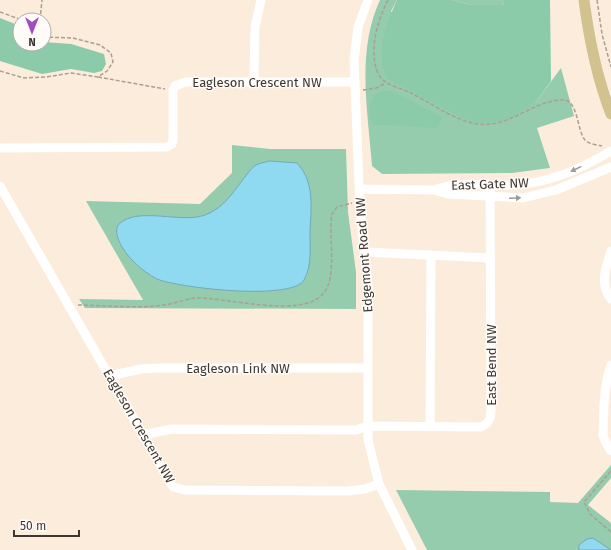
<svg xmlns="http://www.w3.org/2000/svg" width="611" height="550" font-family="'Fira Sans',sans-serif">
<style>
.green{fill:#95ccae}
.forest{fill:#8bcba9}
.water{fill:#8fdaf1;stroke:#76a9b7}
.lines{fill:none;stroke-linecap:round;stroke-linejoin:round}
.path{stroke:#ab9f93;stroke-width:1.5;stroke-dasharray:4 2;stroke-linecap:butt}
.minor{stroke:#fff;stroke-width:9}
.major{stroke:#d1c28f;stroke-width:11}
.oneway{fill:#9e9b98}
.labels{text-anchor:middle;dominant-baseline:central;stroke-width:3;stroke-linejoin:round;paint-order:stroke}
.street-label{font-size:13px;fill:#3d3731;stroke:#fffbf8}
</style>
<rect width="100%" height="100%" fill="#fcecdc"/>
<path class="green" d="M380,0H397L391,11L459,115L470,122L536,102L561,68L574,116L537,128L550,168L512,173L382,174L372,166C368,111 356,52 380,0Z
M452,0H502L504,5H471Z
M232,145L270,149H346L348,212L356,272V309L85,308L79,299L143,300L86,201L200,204L232,173Z
M611,465V478L588,505L611,523V550H427L396,490L550,492V502L578,503Z"/>
<path class="forest" d="M397,0H452L471,5H504L502,0H550L551,81L536,102L510,119L488,123L470,122L387,79C375,54 386,24 397,0Z
M0,18L20,26V44H44V42L71,44L104,54L106,64L102,71L94,73L71,69L42,74L0,61Z
M382,91H392L442,117L439,124L435,128L394,125H373C368,115 369,107 373,96Z"/>
<path class="water" d="M270,161L297,163C315,182 311,208 310,232C310,247 312,266 304,280C292,301 179,288 157,279C143,272 125,256 119,241C117,236 115,228 119,224C138,206 182,224 205,215C225,208 235,189 248,173C250,171 253,166 256,165C260,163 266,162 270,161Z
M593,538L611,550H579V545L587,539Z"/>
<g class="lines">
<path class="path" d="M388,0C378,20 370,45 376,68C377,72 381,80 386,82C393,87 403,89 411,93C435,105 464,128 491,124C516,121 537,100 563,100C578,99 577,131 585,140C589,144 597,145 602,146
M597,0L602,34L611,67
M0,12L22,20
M40,20L42,0
M0,71L24,78L46,77L71,73L98,77L107,71L113,62L111,53L100,45L73,38L44,37
M98,77L165,89
M363,90L376,88L386,83
M78,305C103,305 139,309 163,305C174,304 184,299 196,298C226,297 301,319 323,294C338,278 328,235 332,214L337,207L352,203
M611,471L584,502L590,514L611,532"/>
<path class="minor" d="M368,0L358,27L354,60L360,210L368,286V440L379,484L412,550
M254,82L255,27L261,0
M0,148L167,147L172,144L173,139V90L175,86L185,82H355
M0,186L173,487L185,490L348,491L365,489L379,484
M359,189L434,190L448,194L523,198L556,190L611,167
M434,190C458,181 483,186 507,185C545,185 579,170 611,151
M611,251C606,267 599,284 611,299
M365,252L490,258
M611,365C603,388 604,411 603,435L605,441L611,451
M109,376L141,369L158,368H367
M430,427L431,255
M142,435L172,429L356,430L368,426L480,427C489,424 491,419 491,409L490,185"/>
<path class="major" d="M584,0C589,39 597,78 611,114"/>
</g>
<defs><path id="oneway-solid" d="M-6-.8H1V-3.2L6.5 0L1 3.2V.8H-6Z"/></defs>
<g class="oneway">
<use href="#oneway-solid" transform="translate(576 169) rotate(154)"/>
<use href="#oneway-solid" transform="translate(515 198) rotate(-2)"/>
</g>
<g class="labels">
<g class="street-label">
<text x="257" y="82">Eagleson Crescent NW</text>
<text transform="translate(490 184) rotate(-2)">East Gate NW</text>
<text transform="translate(364 255) rotate(-94)">Edgemont Road NW</text>
<text transform="translate(491 365) rotate(-90)">East Bend NW</text>
<text x="238" y="368">Eagleson Link NW</text>
<text transform="translate(139 426) rotate(60)">Eagleson Crescent NW</text>
</g>
</g>
<g transform="translate(32 32) rotate(180)"><circle r="19" fill="#fffbf8" stroke="#b1ada8"/>
<path d="M0-3L7 15L0 10L-7 15Z" fill="#9f4ebf"/>
<text y="-6" font-size="11" font-weight="bold" text-anchor="middle" fill="#3d3731">N</text>
</g>
<path d="M14 530v6h65v-6" fill="none" stroke="#3d3731" stroke-width="2"/>
<text x="20" y="530" font-size="12" fill="#3d3731" stroke="#fffbf8" stroke-width="3" paint-order="stroke">50 m</text>
</svg>
